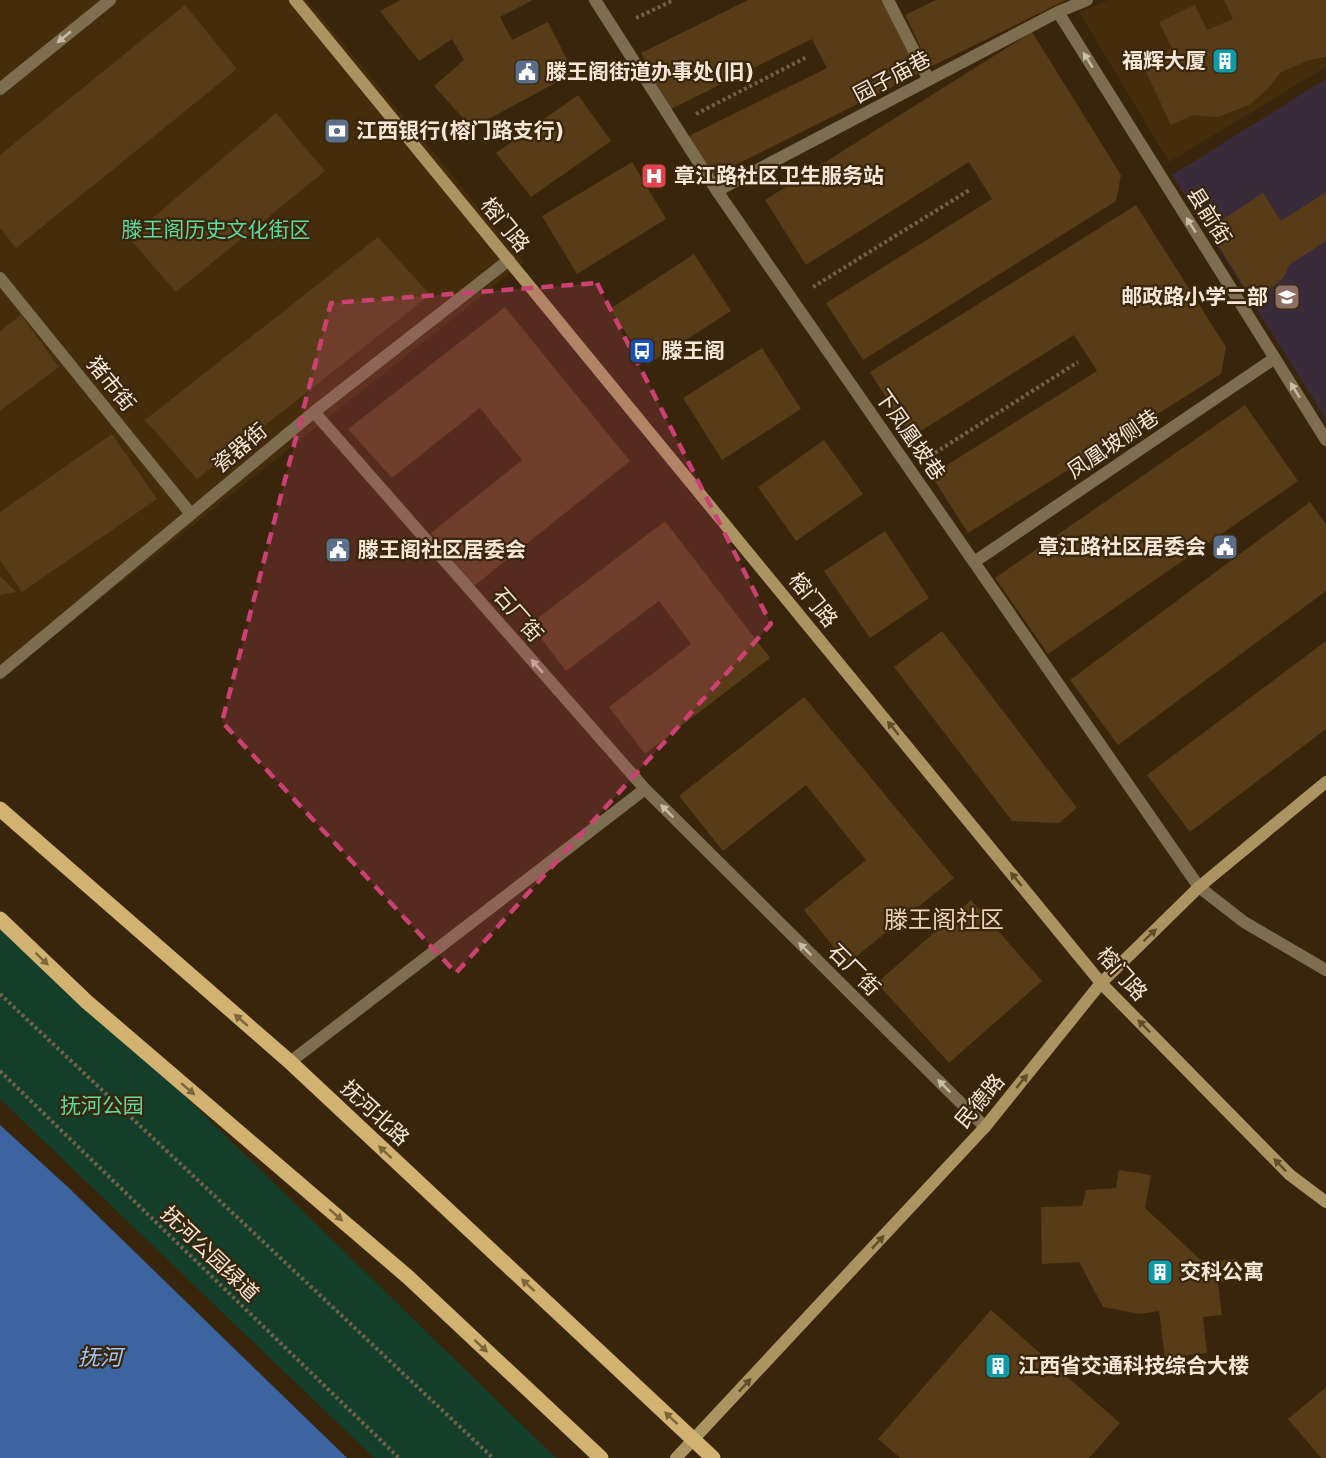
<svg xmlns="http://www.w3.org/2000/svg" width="1326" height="1458" font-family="'DejaVu Sans','Noto Sans SC',sans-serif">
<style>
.built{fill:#452d0c}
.education{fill:#392b39}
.green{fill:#133e2a}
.water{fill:#3b64a0}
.building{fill:#583c17}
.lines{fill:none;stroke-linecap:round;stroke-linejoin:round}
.path{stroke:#73624b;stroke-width:4;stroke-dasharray:3 3;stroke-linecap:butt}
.lane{stroke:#7d6e4f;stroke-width:12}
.secondary{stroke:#ac9462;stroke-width:12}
.primary{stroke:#d1b271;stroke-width:15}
.oneway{fill:#cabda8}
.oneway2{fill:#614c29}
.oneway3{fill:#7d6439}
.marked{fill:#cc4174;fill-opacity:0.2;stroke:#cc4174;stroke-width:4.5;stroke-dasharray:12 8;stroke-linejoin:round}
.labels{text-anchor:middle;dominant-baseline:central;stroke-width:4.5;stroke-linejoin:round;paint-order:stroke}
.poi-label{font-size:21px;font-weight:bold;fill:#f4e7d8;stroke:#38250b;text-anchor:start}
.street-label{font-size:21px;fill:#f4e7d8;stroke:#38250b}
.park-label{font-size:21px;fill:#60d9a0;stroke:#38250b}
.water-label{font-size:22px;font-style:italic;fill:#a3c5f9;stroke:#38250b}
.quarter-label{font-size:24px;fill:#edd4b6;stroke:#38250b}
</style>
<rect width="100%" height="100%" fill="#38250b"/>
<path class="built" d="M0,0H307L524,262L0,679Z
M1108,0H1326V67L1169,162L1079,12Z"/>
<path class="education" d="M1326,79V419L1172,175Z"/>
<path class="green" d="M0,916L556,1458H374L0,1099Z"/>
<path class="water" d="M0,1125L70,1189L347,1458H0Z"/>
<path class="building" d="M401,0H533L500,17L512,40L548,22L574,73L472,128L434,86L464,60L452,39L419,61L380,11Z
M748,0H883L920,73L709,178L689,136L827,68L812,39L669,110L641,53Z
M936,0H1066L930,67L905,15Z
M1224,0H1326V57L1309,60L1280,73L1268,89L1249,105L1218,117L1193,115L1171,125L1142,63L1172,49L1159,22L1195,5L1207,30L1233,19Z
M185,5L237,69L16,248L0,228V155Z
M1032,32L1121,175L1116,201L863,360L826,303L992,199L969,162L806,265L765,200Z
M578,95L611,141L531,197L496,153Z
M276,113L325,171L176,292L129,238Z
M632,162L666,219L577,274L542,216Z
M1326,192V241L1289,265L1284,277L1254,303L1208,229L1263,193L1281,221Z
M1136,205L1226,347L1221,374L968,533L931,475L1097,371L1074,335L911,437L870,372Z
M378,237L430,295L197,479L145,420Z
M694,254L731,311L647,365L610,309Z
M505,307L630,461L474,586L431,533L522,460L480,408L392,478L348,429Z
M21,315L59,367L0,411V331Z
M762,348L801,409L722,460L683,398Z
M1245,405L1298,481L1048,654L995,578Z
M112,434L157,499L22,592L0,560V512Z
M824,440L863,494L796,541L758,487Z
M1310,502L1326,524V591L1118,745L1070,680Z
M665,521L770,658L645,754L609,707L691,644L659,601L566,671L530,624Z
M885,531L929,598L870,638L824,571Z
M0,576L16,592L0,595Z
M942,631L1077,808L1059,823L1012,821L894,667Z
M1326,641V729L1190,832L1147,775Z
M804,697L954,878L847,964L804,910L866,860L806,785L723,851L679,796Z
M971,900L1042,981L949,1063L877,983Z
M1119,1170L1151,1175L1145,1208L1204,1263L1234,1259L1237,1280L1218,1283L1222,1315L1203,1317L1207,1353L1165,1358L1159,1311L1139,1314L1103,1307L1079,1262L1042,1264L1041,1207L1082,1206L1086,1190L1116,1188Z
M991,1310L1120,1423L1089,1458H900L878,1439Z
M1326,1387V1458H1321L1288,1419Z"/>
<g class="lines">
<path class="path" d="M636,18L674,0
M696,114L807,57
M813,287L971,189
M930,456L1078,362
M0,994L493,1458
M0,1071L399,1458"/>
<path class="lane" d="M595,0L717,191L1199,887L1244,922L1326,970
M888,0L929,80
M1058,12L1326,440
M0,89L110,0
M717,191L1058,12L1087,0
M0,278L191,514
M314,412L645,789L985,1127
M974,562L1275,358
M0,673L314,412L509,260
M290,1062L645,789"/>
<path class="secondary" d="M295,0L1101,983L1290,1175L1326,1202
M676,1458L985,1127L1101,983L1199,887L1326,782"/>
<path class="primary" d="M0,809L290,1062L713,1458
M0,919L87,1002L408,1277L601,1458"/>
</g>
<defs><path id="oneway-solid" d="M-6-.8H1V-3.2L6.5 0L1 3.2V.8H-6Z" transform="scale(1.5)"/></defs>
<g class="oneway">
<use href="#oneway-solid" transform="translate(64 37) rotate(141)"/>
<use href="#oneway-solid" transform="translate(1088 60) rotate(-122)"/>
<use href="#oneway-solid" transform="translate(1191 225) rotate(-122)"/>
<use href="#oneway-solid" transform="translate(1295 390) rotate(-122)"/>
<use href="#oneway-solid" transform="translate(537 666) rotate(-131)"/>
<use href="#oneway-solid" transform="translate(667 811) rotate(-135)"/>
<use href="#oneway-solid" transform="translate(805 949) rotate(-135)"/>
<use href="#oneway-solid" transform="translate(944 1086) rotate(-135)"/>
</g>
<g class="oneway2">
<use href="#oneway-solid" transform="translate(893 728) rotate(-129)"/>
<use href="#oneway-solid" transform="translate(1016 879) rotate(-129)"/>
<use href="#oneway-solid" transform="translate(1150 935) rotate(-44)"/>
<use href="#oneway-solid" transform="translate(1144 1026) rotate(-134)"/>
<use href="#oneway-solid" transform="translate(1022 1081) rotate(-51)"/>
<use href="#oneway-solid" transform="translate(1280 1165) rotate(-134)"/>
<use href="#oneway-solid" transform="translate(878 1242) rotate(-47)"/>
<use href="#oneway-solid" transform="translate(745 1385) rotate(-47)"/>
</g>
<g class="oneway3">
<use href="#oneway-solid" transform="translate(42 959) rotate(44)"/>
<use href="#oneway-solid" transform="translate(241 1020) rotate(-139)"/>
<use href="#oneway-solid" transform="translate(188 1089) rotate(41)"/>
<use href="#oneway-solid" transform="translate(385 1152) rotate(-137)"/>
<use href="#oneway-solid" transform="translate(336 1215) rotate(41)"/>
<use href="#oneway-solid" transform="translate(528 1285) rotate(-137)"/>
<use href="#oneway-solid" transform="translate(481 1346) rotate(43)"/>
<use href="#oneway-solid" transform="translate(671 1418) rotate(-137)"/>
</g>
<path class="marked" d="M597,283L771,624L456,973L222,722L331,303Z"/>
<defs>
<g id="building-square" transform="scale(1.35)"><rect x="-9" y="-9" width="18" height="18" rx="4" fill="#0f9aa8" stroke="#38250b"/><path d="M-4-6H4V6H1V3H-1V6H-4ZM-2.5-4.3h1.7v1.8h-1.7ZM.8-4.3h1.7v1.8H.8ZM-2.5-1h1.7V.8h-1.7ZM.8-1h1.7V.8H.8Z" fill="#fff"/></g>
<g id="civic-square" transform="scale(1.35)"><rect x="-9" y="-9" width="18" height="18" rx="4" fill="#5c6f8a" stroke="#38250b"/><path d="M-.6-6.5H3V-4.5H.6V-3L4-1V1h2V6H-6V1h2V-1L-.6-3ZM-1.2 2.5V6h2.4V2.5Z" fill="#fff"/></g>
<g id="bank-square" transform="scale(1.35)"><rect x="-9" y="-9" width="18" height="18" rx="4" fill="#5c6f8a" stroke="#38250b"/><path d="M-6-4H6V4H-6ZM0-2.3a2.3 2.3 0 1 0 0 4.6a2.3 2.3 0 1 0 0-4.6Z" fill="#fff"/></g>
<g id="hospital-square" transform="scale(1.35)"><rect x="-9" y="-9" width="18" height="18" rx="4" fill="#e0444e" stroke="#38250b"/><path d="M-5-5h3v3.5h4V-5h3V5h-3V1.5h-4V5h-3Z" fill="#fff"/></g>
<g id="school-square" transform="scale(1.35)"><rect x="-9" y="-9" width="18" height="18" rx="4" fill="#8d6e63" stroke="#38250b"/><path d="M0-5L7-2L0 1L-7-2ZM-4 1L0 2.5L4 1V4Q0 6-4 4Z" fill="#fff"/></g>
<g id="bus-square" transform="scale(1.35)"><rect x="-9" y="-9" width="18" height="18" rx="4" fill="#1a4fb4" stroke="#38250b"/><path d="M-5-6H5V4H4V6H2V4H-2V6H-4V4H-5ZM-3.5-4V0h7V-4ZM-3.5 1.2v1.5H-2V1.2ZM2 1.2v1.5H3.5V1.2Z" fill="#fff"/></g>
</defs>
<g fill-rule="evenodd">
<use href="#building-square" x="1225" y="61"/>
<use href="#civic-square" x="527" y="72"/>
<use href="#bank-square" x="337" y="131"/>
<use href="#hospital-square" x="654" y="176"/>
<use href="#school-square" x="1287" y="297"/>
<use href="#bus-square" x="642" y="351"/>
<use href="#civic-square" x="1225" y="547"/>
<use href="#civic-square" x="338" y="550"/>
<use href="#building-square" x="1160" y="1272"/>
<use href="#building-square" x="998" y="1366"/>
</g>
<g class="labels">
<g class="poi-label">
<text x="1206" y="61" text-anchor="end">福辉大厦</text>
<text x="546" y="72">滕王阁街道办事处(旧)</text>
<text x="356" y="131">江西银行(榕门路支行)</text>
<text x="674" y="176">章江路社区卫生服务站</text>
<text x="1268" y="297" text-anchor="end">邮政路小学二部</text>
<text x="662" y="351">滕王阁</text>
<text x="1206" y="547" text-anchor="end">章江路社区居委会</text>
<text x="358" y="550">滕王阁社区居委会</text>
<text x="1180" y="1272">交科公寓</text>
<text x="1018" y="1366">江西省交通科技综合大楼</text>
</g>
<g class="street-label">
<text transform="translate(892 77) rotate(-28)">园子庙巷</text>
<text transform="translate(1209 216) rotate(58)">县前街</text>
<text transform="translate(505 225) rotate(51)">榕门路</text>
<text transform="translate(111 384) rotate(51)">猪市街</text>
<text transform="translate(910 435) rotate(55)">下凤凰坡巷</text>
<text transform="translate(1113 444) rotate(-34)">凤凰坡侧巷</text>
<text transform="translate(240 448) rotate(-40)">瓷器街</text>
<text transform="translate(813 600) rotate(51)">榕门路</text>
<text transform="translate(518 615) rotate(49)">石厂街</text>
<text transform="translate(854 970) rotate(45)">石厂街</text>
<text transform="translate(1122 974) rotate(48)">榕门路</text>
<text transform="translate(980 1101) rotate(-50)">民德路</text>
<text transform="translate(375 1113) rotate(43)">抚河北路</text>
<text transform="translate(210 1254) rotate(44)">抚河公园绿道</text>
</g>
<g class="park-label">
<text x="216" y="230">滕王阁历史文化街区</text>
<text x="102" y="1106">抚河公园</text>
</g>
<g class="water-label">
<text x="100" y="1357">抚河</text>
</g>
<g class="quarter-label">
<text x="944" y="920">滕王阁社区</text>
</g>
</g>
</svg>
